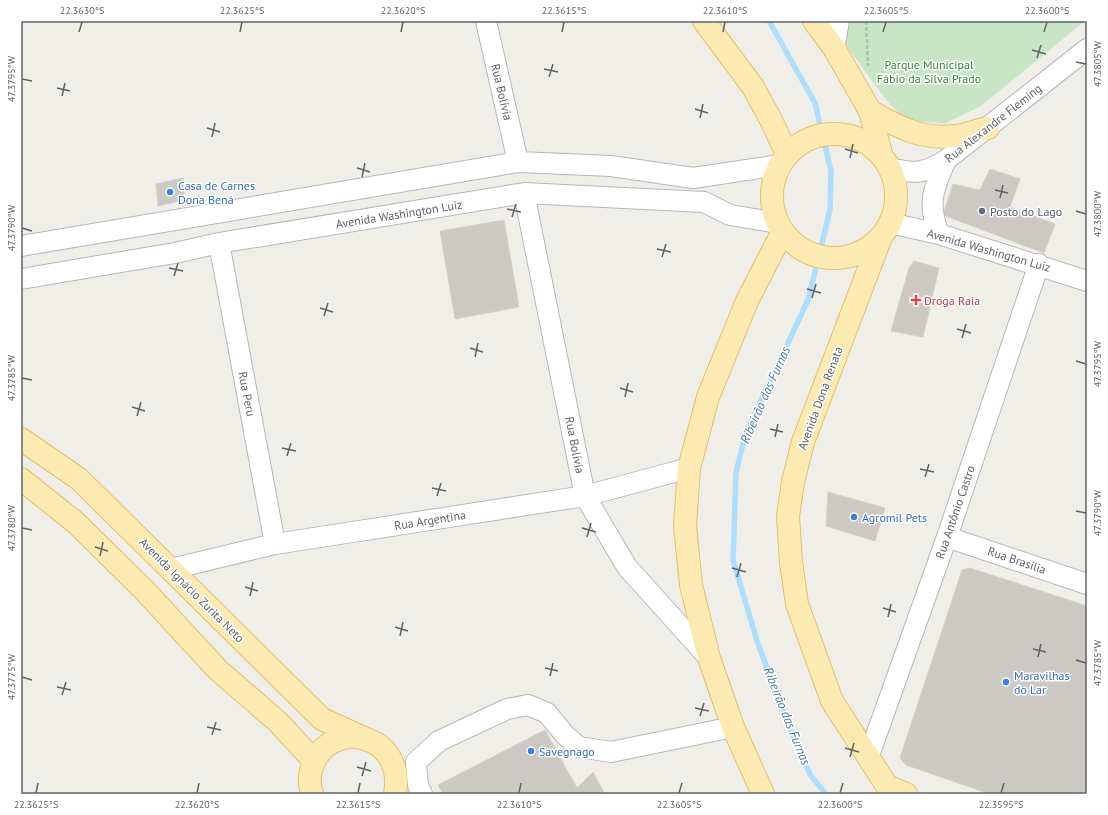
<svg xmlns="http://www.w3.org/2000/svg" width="1108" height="815" font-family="'PT Sans',sans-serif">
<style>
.green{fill:#c8e6c6}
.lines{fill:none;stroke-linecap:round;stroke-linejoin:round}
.stream{stroke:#aedefb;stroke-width:5.5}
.building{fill:#ccc9c4;stroke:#d5d0c7}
.minor-casing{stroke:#b5b8bc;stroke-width:22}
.major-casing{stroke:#ebbd67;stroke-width:24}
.path{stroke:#a0c7a8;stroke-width:2.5;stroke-dasharray:4 2;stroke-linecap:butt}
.minor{stroke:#fff;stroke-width:20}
.major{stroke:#fbebb2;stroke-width:22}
.ticks{fill:none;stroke:#5f6367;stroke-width:1.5}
.shop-dot{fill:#3f7fe0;stroke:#fff;stroke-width:1.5}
.service-dot{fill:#5c6f8a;stroke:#fff;stroke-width:1.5}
.health-dot{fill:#e0444e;stroke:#fff;stroke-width:1.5}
.labels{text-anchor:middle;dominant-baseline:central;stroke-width:3;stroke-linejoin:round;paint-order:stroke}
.park-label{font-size:12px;fill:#3b843a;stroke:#fff}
.street-label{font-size:12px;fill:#5f6367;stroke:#fff}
.shop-label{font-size:12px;fill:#366cbe;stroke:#fff;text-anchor:start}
.service-label{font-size:12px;fill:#4e5e75;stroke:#fff;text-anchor:start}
.health-label{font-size:12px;fill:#be3a42;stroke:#fff;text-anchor:start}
.water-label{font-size:13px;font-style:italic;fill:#477aa5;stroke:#fff}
.neatline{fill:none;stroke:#5f6367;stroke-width:1.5}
.ticks-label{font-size:10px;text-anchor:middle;fill:#5f6367}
</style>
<rect width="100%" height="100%" fill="#f0eee8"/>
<path class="green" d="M828,21H1085L981,106L946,123L907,121L887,101Z"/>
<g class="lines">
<path class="stream" d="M769,21L815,103L831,171L830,210L808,300L745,435L736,473L733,560L758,644L798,749L811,776L826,794"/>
</g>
<path class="building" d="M990,169L1020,179L1010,207L1055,224L1044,253L943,215L953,184L980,190Z
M183,178L184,200L158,206L156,184Z
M504,220L519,307L455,319L440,231Z
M914,261L939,268L923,337L891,331L909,268Z
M828,492L885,508L875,541L826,526Z
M970,568L1087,606V794H990L906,765L900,758L962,570Z
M545,730L577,788L593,772L605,794H443L438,785Z"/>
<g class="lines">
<g class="minor-casing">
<path id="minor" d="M486,21L518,162
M834,48L839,21
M889,168C914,174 924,174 946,160L1087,49
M524,193L585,496L627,567L709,658
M890,223L939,234L1087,281
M939,234C927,204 933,189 946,160
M219,243L275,544
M21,246L518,162L611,166L693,178L780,165
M21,279L175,253L219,243L524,193L704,202L730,215L778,223
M947,537L1087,584
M171,569L275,544L585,496L689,468
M868,758L947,537L1039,264
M422,794L418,785L416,762L439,741L507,709L528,705L547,713L565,735L579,747L611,752L733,727"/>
</g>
<g class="major-casing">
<path id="major" d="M704,21L753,87L771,120L787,154
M814,21L834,48L870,111L881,154
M870,111C898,127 921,140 955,136C966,135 977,130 988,128
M772 196a62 62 0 1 1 124 0a62 62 0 1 1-124 0Z
M881,237L803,442L793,482L788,516L791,562L797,604L832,701L887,786L906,794
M21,439L79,479L322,719L364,738
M21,479L75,522L146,592L218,670L278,722L314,761
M312,794C309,785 309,776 312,767C328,718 406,731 395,794
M763,794L733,727L709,658L691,585L685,526L689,468L708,397L747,301L783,231"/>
</g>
<path class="path" d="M866,21L868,66"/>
<use href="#minor" class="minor"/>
<use href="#major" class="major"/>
</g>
<path class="ticks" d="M79,32L82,22M240,32L242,22M401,32L403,22M562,32L564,22M723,32L725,22M883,32L886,22M1044,32L1047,22M1032,50L1046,54M1037,58L1041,45M1076,62L1086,64M544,69L558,72M549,77L553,64M22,79L32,81M57,88L70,91M62,96L65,83M695,109L708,113M700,118L703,104M207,128L220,132M212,137L215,123M845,149L858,153M850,158L853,144M357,168L370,172M362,177L365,163M995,190L1008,193M1000,198L1003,185M507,209L521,212M1076,211L1086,214M512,217L516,204M22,228L32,231M657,249L671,252M662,257L666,244M169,268L183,271M174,276L178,263M807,289L821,293M812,298L816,284M320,308L333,312M324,316L328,303M957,329L971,333M962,338L966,324M470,348L483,352M475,357L478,343M1076,361L1086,364M22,378L32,380M620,388L633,392M625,397L628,383M132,407L145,411M137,416L141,402M770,429L783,432M775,437L778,424M282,448L296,451M287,456L291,443M920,469L934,472M925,477L929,464M432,488L446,491M437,496L441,483M1076,511L1086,513M22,528L32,530M582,528L596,532M587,537L591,523M95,547L108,551M100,556L103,542M732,568L746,572M737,577L741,563M245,587L258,591M250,596L253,582M883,608L896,612M888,617L891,604M395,627L408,631M400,636L403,622M1033,649L1046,652M1038,657L1041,644M1076,660L1086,663M545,668L558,671M550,676L553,663M22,677L32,680M57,687L71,690M62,695L66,682M695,708L709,711M700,716L704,703M207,727L221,730M212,735L216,722M845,748L859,752M850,757L854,743M357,767L371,771M362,776L366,762M36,793L38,783M197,793L199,783M358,793L360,783M519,793L521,783M679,793L682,783M840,793L843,783M1001,793L1004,783"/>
<g class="shop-dot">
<circle cx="170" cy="192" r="4"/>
<circle cx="854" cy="517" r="4"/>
<circle cx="1006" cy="682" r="4"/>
<circle cx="531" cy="751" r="4"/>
</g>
<circle class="service-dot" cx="982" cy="211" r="4"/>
<path class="health-dot" d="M914 294h4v4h4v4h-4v4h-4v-4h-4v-4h4z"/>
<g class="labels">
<g class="park-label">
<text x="929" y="64">Parque Municipal<tspan x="929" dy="14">Fábio da Silva Prado</tspan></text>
</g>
<g class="street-label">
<text transform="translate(502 92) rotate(77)">Rua Bolívia</text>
<text transform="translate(993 123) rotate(-38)">Rua Alexandre Fleming</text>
<text transform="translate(399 214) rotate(-9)">Avenida Washington Luiz</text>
<text transform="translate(989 250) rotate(16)">Avenida Washington Luiz</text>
<text transform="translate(247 394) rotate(79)">Rua Peru</text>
<text transform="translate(820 398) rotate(-70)">Avenida Dona Renata</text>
<text transform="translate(575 445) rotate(79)">Rua Bolívia</text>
<text transform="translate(955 512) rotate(-71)">Rua Antônio Castro</text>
<text transform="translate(430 520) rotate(-9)">Rua Argentina</text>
<text transform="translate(1017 560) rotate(19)">Rua Brasília</text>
<text transform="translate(192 590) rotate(45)">Avenida Ignácio Zurita Neto</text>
</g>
<g class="shop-label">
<text x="178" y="185">Casa de Carnes<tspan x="178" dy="14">Dona Bená</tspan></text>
<text x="862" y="517">Agromil Pets</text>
<text x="1014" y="675">Maravilhas<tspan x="1014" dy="14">do Lar</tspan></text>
<text x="539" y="751">Savegnago</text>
</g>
<g class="service-label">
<text x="990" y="211">Posto do Lago</text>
</g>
<g class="health-label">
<text x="924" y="300">Droga Raia</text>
</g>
<g class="water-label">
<text transform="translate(765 395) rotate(-66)">Ribeirão das Furnas</text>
<text transform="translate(787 716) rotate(68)">Ribeirão das Furnas</text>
</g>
</g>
<rect width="1108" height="815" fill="none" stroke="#ffffff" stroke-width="44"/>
<rect x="22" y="22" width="1064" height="771" class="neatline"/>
<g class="ticks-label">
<text x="82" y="14">22.3630°S</text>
<text x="242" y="14">22.3625°S</text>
<text x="403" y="14">22.3620°S</text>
<text x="564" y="14">22.3615°S</text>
<text x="725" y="14">22.3610°S</text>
<text x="886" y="14">22.3605°S</text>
<text x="1047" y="14">22.3600°S</text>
<text transform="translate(1097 64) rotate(-90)" y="4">47.3805°W</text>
<text transform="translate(11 79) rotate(-90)" y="4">47.3795°W</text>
<text transform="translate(1097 214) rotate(-90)" y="4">47.3800°W</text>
<text transform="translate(11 228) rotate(-90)" y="4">47.3790°W</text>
<text transform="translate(1097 364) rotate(-90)" y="4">47.3795°W</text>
<text transform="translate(11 378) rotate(-90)" y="4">47.3785°W</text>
<text transform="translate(1097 513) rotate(-90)" y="4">47.3790°W</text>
<text transform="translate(11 528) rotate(-90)" y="4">47.3780°W</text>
<text transform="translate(1097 663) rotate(-90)" y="4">47.3785°W</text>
<text transform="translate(11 677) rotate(-90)" y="4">47.3775°W</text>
<text x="36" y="808">22.3625°S</text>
<text x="197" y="808">22.3620°S</text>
<text x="358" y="808">22.3615°S</text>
<text x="519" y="808">22.3610°S</text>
<text x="679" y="808">22.3605°S</text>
<text x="840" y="808">22.3600°S</text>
<text x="1001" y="808">22.3595°S</text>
</g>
</svg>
